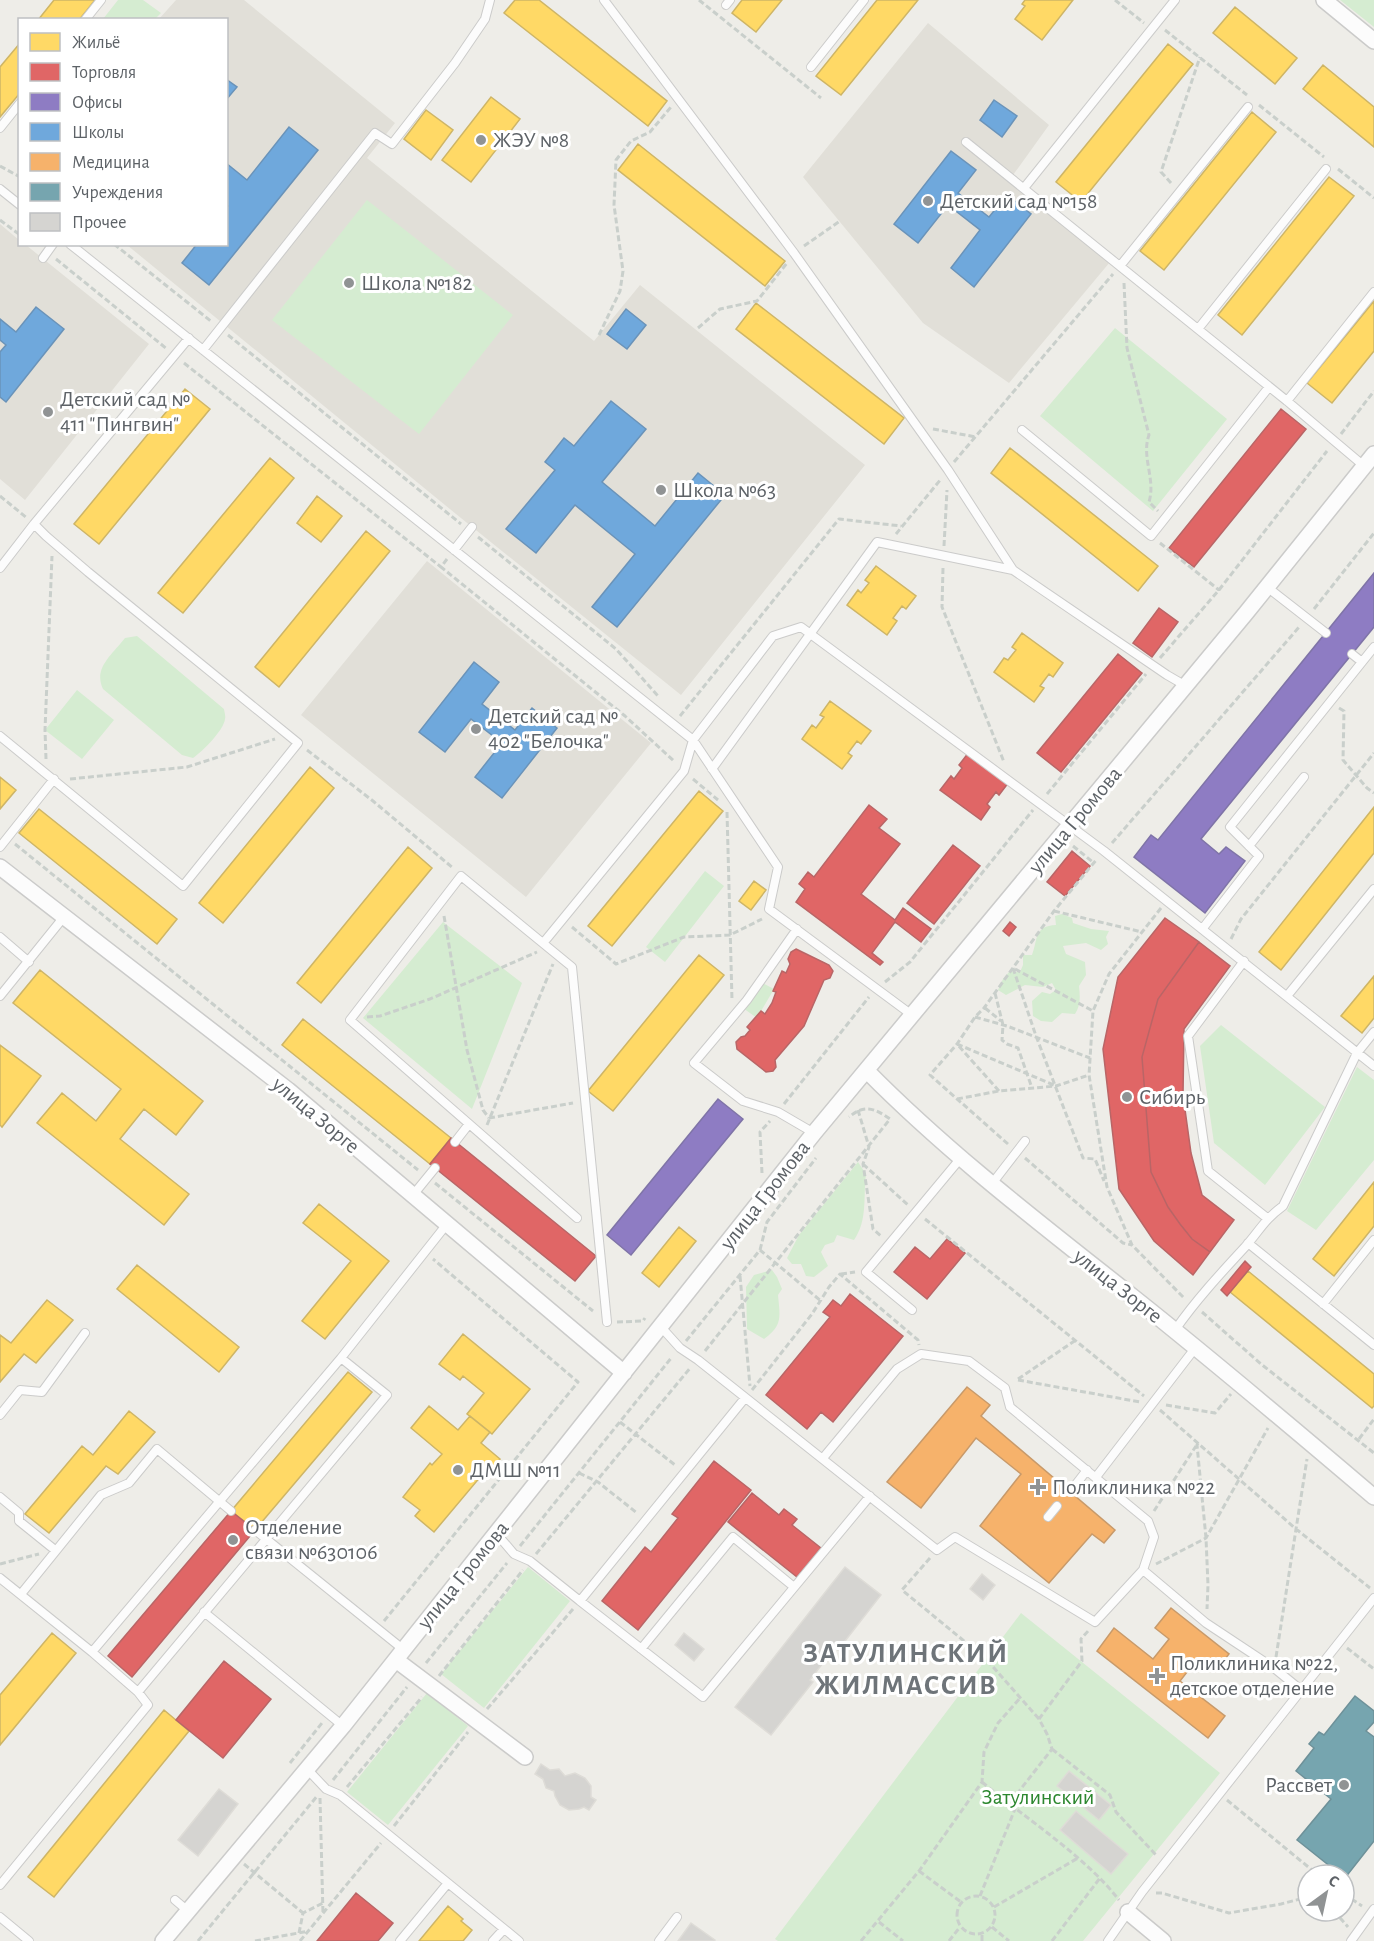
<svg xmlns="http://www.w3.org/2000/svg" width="1374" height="1941" font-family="'Alegreya Sans',sans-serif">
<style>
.education{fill:#e1dfd8}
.green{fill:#d5ecd1}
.homes{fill:#ffd966;stroke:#ceb566;stroke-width:1.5}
.shops{fill:#e06666;stroke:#b96566;stroke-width:1.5}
.offices{fill:#8e7cc3;stroke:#7f74a7;stroke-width:1.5}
.schools{fill:#6fa8dc;stroke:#6a93b9;stroke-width:1.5}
.health{fill:#f6b26b;stroke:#c89a6a;stroke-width:1.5}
.public{fill:#76a5af;stroke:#6e9199;stroke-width:1.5}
.building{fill:#d5d4d1;stroke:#dedcd7;stroke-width:1.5}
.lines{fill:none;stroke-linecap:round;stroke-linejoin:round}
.lane-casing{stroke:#cbcbca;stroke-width:10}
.street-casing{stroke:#cbcbca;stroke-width:18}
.path{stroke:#c9cfcb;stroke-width:3;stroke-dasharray:6 3;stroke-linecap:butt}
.lane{stroke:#fcfcfc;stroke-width:8}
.street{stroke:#fcfcfc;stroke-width:15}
.poi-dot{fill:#909394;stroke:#fff;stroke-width:2}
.labels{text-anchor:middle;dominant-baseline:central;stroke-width:6;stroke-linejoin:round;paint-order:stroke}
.poi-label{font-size:22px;fill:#5d6267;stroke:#fff;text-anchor:start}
.street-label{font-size:22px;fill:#5d6267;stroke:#fff}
.park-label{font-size:22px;fill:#2c872f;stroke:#fff}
.district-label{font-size:28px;font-weight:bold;letter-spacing:1.5px;fill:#6e7479;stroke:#fff}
</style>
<rect width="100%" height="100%" fill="#eeede8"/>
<path class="education" d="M176,0H244L395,123L367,158L594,341L640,285L865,465L681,695L456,514L127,245L226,244V20L159,19Z
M928,23L1049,125L1008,182L1110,262L1009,383L923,323L803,177Z
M0,224L19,240L20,244L26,245L149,344L25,500L0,479Z
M427,561L651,743L526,897L301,715Z"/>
<path class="green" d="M118,0H143L161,13L155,19H103Z
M1340,0H1374V27Z
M367,200L513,315L419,434L272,320Z
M1115,328L1227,419L1153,511L1040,416Z
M137,636L224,709C224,711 226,716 225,719C224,730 202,752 193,758L182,755L103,689C93,668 112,655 125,638Z
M77,690L114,720L82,759L45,730Z
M705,871L724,886L665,962L646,947Z
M1062,914L1072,918L1073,923L1091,929L1109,931L1106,937L1108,944L1101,950L1086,943L1063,946L1066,954L1085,962L1086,975L1079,986C1080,996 1081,1005 1075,1014L1062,1013L1052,1022L1041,1021L1033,1016L1032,1001L1042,992L1050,994L1056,990L1052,983L1043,987L1025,985L1006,995L998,990L1003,979L1009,972H1020L1023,965V955H1032C1038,939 1034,926 1056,925L1055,916Z
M443,922L522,983L472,1109L363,1018Z
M757,980L774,989L757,1018L740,1006Z
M1221,1025L1325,1107L1265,1185L1214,1143L1200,1046Z
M1357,1067L1374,1080V1160L1316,1230L1287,1211Z
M858,1162L866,1174C863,1197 868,1220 854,1240L837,1235L834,1242L825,1245L821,1252L828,1266L814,1277L806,1276L801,1264H792L787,1258L799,1235Z
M772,1270L777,1277L782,1289L778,1295C780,1317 783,1325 764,1339L747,1329L746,1287L754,1275Z
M528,1567L570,1601L484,1708L441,1674Z
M1021,1613L1220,1773L1083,1941H778L775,1939Z
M427,1693L468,1726L388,1825L347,1792Z"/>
<path class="homes" d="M54,0H95L79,20H38Z
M515,0H539L667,101L648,126L504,13Z
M742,0H782L756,32L732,13Z
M877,0H918L841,95L816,76Z
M1025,0H1073L1042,40L1015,19L1025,6L1022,4Z
M1235,7L1297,58L1275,84L1213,33Z
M20,43V93L0,117V67Z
M1168,44L1193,64L1081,202L1056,182Z
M1323,65L1374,107V147L1303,89Z
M491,97L520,119L471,182L442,160Z
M426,110L453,130L431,160L404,139Z
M1252,112L1276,132L1164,270L1140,251Z
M638,144L785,261L765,286L618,170Z
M1329,177L1354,196L1242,335L1218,315Z
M1374,301V351L1332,403L1307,383Z
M756,303L904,418L884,444L736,329Z
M185,389L210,409L99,544L74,524Z
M1010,448L1158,566L1138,591L991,473Z
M270,458L294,478L183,613L158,593Z
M317,496L342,516L321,542L297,523Z
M366,531L390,551L279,687L255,667Z
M876,566L916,596L906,609L902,606L893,618L897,621L887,635L847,605L858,590L861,593L869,583L865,580Z
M1022,633L1063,663L1053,677L1049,674L1040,686L1044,688L1034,702L994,672L1004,658L1008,660L1016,650L1012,647Z
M830,701L871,731L861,744L857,741L848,753L852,756L842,769L802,739L812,725L816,728L824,717L820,715Z
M310,767L334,788L223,923L199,903Z
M0,777L16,790L0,809Z
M699,791L723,811L612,946L588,926Z
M1374,807V853L1281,970L1259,952Z
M39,809L177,919L157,944L19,833Z
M408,847L432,868L321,1003L297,983Z
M754,881L766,890L751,910L739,901Z
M699,955L724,975L613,1111L588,1091Z
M40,970L203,1101L176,1135L144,1109L120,1139L189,1194L164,1225L37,1123L62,1093L96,1121L121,1089L13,1003Z
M1374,976V1018L1362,1033L1341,1016Z
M303,1019L451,1138L430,1164L282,1045Z
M0,1045L41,1076L2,1127L0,1125Z
M1374,1182V1226L1334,1276L1313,1259Z
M319,1204L389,1261L325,1339L302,1321L351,1261L303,1223Z
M679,1227L696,1241L659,1287L642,1273Z
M137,1265L239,1347L219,1372L117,1289Z
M1248,1271L1374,1374V1406L1372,1408L1230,1292Z
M47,1300L73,1320L36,1363L24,1354L0,1382V1335L11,1343Z
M463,1334L530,1389L492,1434L467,1414L484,1393L463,1376L460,1380L439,1364Z
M348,1372L372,1392L255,1530L231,1511Z
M429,1406L458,1430L470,1416L490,1432L481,1443L500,1459L484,1479L481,1476L434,1532L415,1516L420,1510L403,1497L430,1463L432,1465L442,1454L411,1428Z
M129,1411L155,1432L118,1474L106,1466L49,1533L25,1514L82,1446L93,1455Z
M52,1633L76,1653L0,1745V1695Z
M164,1710L189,1731L54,1897L28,1877Z
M448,1906L463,1919L461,1921L472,1930L463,1941H419Z"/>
<path class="shops" d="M1281,409L1306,429L1194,567L1169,548Z
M1159,608L1178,622L1152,657L1133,643Z
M1118,654L1142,673L1061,772L1037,753Z
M969,752L1009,782L999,795L996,792L987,804L990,807L981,820L940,790L951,776L954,779L962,768L959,765Z
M869,805L887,819L879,828L900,844L861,894L895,920L903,908L931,929L921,942L895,922L872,953L883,962L880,965L796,902L805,889L799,884L808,872L814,877Z
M953,845L980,866L934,924L907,903Z
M1072,851L1090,866L1065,896L1047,882Z
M1165,918L1199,942L1158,999L1142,1057L1151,1172L1168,1207L1180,1224L1192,1239L1210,1252L1193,1275L1154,1241L1119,1189L1103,1049L1118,977Z
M1010,922L1016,927L1009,936L1003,931Z
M1199,942L1230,966L1184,1029L1183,1095L1191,1153L1202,1195L1234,1220L1210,1252L1192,1239L1180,1224L1168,1207L1151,1172L1142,1057L1158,999Z
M796,949L829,965L833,971L830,978L824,980L804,1026L775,1060L776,1067L773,1071L766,1072L737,1049L736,1042L741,1037L745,1036L750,1030L747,1027L761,1011L765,1014L772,1003L776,992L773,991L782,971L786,973L790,964L788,959L791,952Z
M451,1138L596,1256L575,1281L430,1164Z
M947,1239L965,1253L927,1299L894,1272L915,1247L930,1259Z
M1245,1261L1251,1267L1227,1296L1221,1290Z
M850,1294L903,1336L833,1422L821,1412L807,1429L766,1395L830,1317L823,1312L829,1305L833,1300L841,1306Z
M714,1461L751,1490L638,1630L602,1601L645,1547L651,1552L678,1518L672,1514Z
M752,1493L779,1515L784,1509L797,1519L792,1525L821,1548L797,1577L728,1522Z
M231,1511L255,1530L132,1677L108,1656Z
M224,1661L271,1699L223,1758L176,1720Z
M356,1893L393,1923L378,1941H317Z"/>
<path class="offices" d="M1374,573V627L1201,839L1219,854L1226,847L1245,861L1205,913L1134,857L1151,835L1158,840Z
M718,1099L743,1119L631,1255L607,1235Z"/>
<path class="schools" d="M226,79L237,87L226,100Z
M994,100L1017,116L1002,137L980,120Z
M289,127L318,150L209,285L182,263L197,244H226V208L228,206L226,204V163L247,180Z
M951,151L976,170L958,193L989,217L1007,195L1031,214L974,287L951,268L980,230L948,205L918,243L894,224Z
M36,307L64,329L6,402L0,397V352L6,345L0,340V319L16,332Z
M626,309L646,325L627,349L607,334Z
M611,401L646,429L602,482L655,526L698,473L725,495L617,627L592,607L635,554L575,505L536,553L506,529L555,470L545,462L564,438L574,446Z
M474,662L499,682L482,704L515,730L532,708L557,728L502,798L475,777L502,743L471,719L445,752L419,732Z"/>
<path class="health" d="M967,1387L990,1405L981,1416L1115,1530L1104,1543L1092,1534L1049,1583L980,1526L1021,1474L976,1438L921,1508L887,1482Z
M1171,1608L1229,1654L1215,1672L1198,1658L1180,1681L1225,1716L1208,1738L1097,1651L1114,1628L1153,1659L1169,1639L1155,1628Z"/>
<path class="public" d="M1355,1696L1374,1711V1722L1366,1731L1374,1737V1841L1345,1878L1344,1875H1341L1297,1840L1331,1799L1296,1771L1314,1748L1309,1744L1319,1732L1324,1735Z"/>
<path class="building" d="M845,1567L881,1595L838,1650L835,1647L810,1680L813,1682L771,1735L735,1707Z
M982,1574L995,1585L983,1600L970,1589Z
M684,1633L704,1649L694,1661L675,1645Z
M541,1764L550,1770L559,1769L565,1776L575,1773L585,1778L591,1786V1797L596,1800L589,1810L584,1807L579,1809L569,1810L560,1805L555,1796L554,1791L546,1788L543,1779L535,1774Z
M1069,1771L1111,1805L1099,1820L1057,1786Z
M219,1789L238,1804L198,1856L178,1840Z
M1076,1811L1128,1854L1111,1874L1060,1830Z
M691,1923L715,1940L714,1941H678Z"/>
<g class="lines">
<g class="lane-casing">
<path id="lane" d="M604,0L794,253L948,470L1013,570L1167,675L1186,686
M726,5L730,0
M85,20L101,0
M811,67L864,0
M0,128L20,103
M966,142L1287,401L1364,466
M1024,188L1175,0
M0,189L20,205
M70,244L693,740L778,867L769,909L912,1015
M43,258L53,244
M1120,266L1248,107
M1198,329L1326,169
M203,350L375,133L392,144L455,63L485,19L490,0
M1287,401L1374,292
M1022,430L1151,536L1269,387
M454,550L472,527
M0,568L34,524L189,338
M1267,587L1326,633
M1352,654L1362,662
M0,736L183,886L298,743L88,572L46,536L34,524
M712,769L877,542L1013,570
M1249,846L1304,777
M0,847L54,779
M1203,928L1259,856L1230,827L1374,647
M797,929L747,1000L694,1063L743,1101L778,1112L814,1133
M0,937L29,962
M544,942L684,771L693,740L773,636L801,627L1104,851L1374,1066
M1244,961L1188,1036L1208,1171L1267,1218
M0,996L63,918
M1287,996L1374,889
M455,1142L469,1124
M991,1185L1025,1141
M413,1195L435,1168
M577,1218L350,1020L461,876L572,967L607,1322
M1248,1243L1374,1345
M1323,1304L1374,1240
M912,1310L866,1272L960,1159
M661,1327L680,1348L698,1360L937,1550L955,1537L1095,1622L1143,1570
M1175,1330C1196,1300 1220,1274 1245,1247C1260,1230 1264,1220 1283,1206L1357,1053L1374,1032
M0,1415L20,1390L42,1392L85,1333
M823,1458L897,1369L921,1354L969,1361L1005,1388L1010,1407L1148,1521L1154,1537L1143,1570L1206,1623L1274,1668L1301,1690
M1096,1477L1196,1347
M1070,1492L1087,1470
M0,1497L19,1513V1521L55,1550
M1048,1517L1057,1506
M255,1530L404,1650
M496,1533L514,1554L530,1561L580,1601L745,1398
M0,1578L92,1652L138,1692L148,1705L0,1885
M21,1594L101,1495L129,1483L157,1449L231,1511
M580,1601L703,1697L870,1496
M204,1612L343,1726
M641,1649L733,1537L794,1587
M92,1652L341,1358
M138,1692L387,1395L341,1358L447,1224
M308,1770L326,1789L340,1795L519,1941
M175,1900L188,1911
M0,1917L29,1941
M400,1941L448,1883
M493,1941L504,1929
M659,1941L677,1917
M1108,1941L1142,1892L1374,1598
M1351,1941L1374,1909"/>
</g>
<g class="street-casing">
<path id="street" d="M1324,0L1374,41
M0,867L288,1090L624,1373
M867,1071C949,1154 1041,1224 1133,1297C1215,1362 1294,1429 1374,1497
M396,1660L525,1757
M1128,1912L1163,1941
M163,1941L343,1726L814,1133L1246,613L1374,454"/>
</g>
<path class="path" d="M699,0L821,98
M1115,0L1144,23
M1165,30L1247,95
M1259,105L1324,157
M0,166L20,177
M1338,169L1374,198
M1171,183L1161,172L1200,57
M0,220L20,235
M114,244L212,322
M804,246L840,221
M56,259L167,349
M1124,283L1127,348L1149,435C1141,457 1156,479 1149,502L1158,511
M698,328L720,309L757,301L787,263
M228,335L461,524
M599,335L620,291L623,271L614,205L616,160L631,141L650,132L671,107
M184,363L441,567
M933,429L976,437
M1341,434L1374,391
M954,462L1113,274
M0,496L27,518
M896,534L941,479
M478,537L616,649L659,697
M1160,543L1219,590
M944,546L947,490
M447,559L441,567L625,716L675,762
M943,568L942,607L1004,762
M1314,609L1374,533
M1160,658L1219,590L1327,451
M1339,708L1344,711L1343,760L1367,788L1374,793
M680,716L839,519L901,526
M307,750L373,801L453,868
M46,759L45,730L52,556
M70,779L187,767L275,739
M693,779L718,800
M1047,794L1146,674
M727,812L732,1000
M1112,843L1300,626
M15,844L418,1170
M1073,846L1094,863
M1161,908L1109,974L1093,1011L1089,1075L1107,1187L1132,1245L1185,1299
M1054,911L1142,932
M444,916L467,1050L483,1110L489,1118
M572,927L616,964L684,937L730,935L762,919
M1231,939L1241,919L1374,753
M1013,968L1036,1036L1083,1158L1095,1159L1104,1181
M1015,969L1093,1011
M885,982L910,962L1033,810
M995,993L1003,1025L1002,1040L1007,1044L1018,1048L1032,1088
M985,1008L1001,1021
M367,1017L380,1016L430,999L537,952
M975,1017L1007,1026L1090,1058
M999,1091L957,1044L1056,1086
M957,1099L999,1091L1056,1086L1089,1075
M784,1104L869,997
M858,1110L869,1147L863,1164L873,1229L881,1236
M489,1118L573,1103
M487,1125L553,964
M1008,1144L930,1075L957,1044L975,1017L984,1008L1054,911L1097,859
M1025,1158L1123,1243L1132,1245
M863,1164L908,1205
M762,1173L760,1132L770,1121
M435,1183L593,1311
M925,1219L1144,1396
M760,1250L767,1222L816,1158
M841,1274L855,1272
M740,1276L750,1386
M1202,1312L1261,1364L1374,1453
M617,1322L643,1321L645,1318
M686,1341L760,1250L821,1301
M705,1351L890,1119C874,1108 865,1104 849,1117
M1018,1379L1076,1340
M1018,1380L1140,1402
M752,1390L812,1314L829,1287L840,1274L918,1340L919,1345
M1166,1405L1215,1413L1231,1394
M1160,1410L1296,1529L1370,1588
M620,1422L675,1465
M1359,1439L1374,1419
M1198,1443L1197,1445L1206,1538L1208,1585L1207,1609
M579,1473L598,1482L637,1513
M1154,1511L1196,1446
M520,1546L672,1357
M536,1554L691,1367
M930,1558L902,1590L986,1659L1039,1719
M0,1564L39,1554
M1156,1564L1206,1538L1268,1428
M384,1621L578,1382L433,1259
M1347,1648L1374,1669
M1276,1657L1307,1459
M426,1663L507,1563
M439,1676L523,1570
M487,1709L573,1609
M1052,1749L1110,1795L1116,1812L1156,1855
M290,1763L322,1723
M333,1780L407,1687
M982,1782C1025,1818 1085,1856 1119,1900
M347,1787L422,1697
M320,1798L323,1914
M1227,1800L1318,1875
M394,1826L468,1732
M244,1864L303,1913
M919,1871L961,1902
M1156,1893H1162L1229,1913L1281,1904L1308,1897
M1344,1894L1362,1906
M957 1915a19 19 0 1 1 38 0a19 19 0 1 1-38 0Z
M980,1896L1015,1809L1020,1790L1052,1749L1047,1734L1039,1719L1082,1661L1081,1639L1089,1630
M994,1907L1078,1858
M1334,1911L1348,1927
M879,1922L903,1941
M992,1927L1009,1941
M299,1933L303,1913L323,1903
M198,1941L318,1795
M255,1941L309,1931
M300,1941L381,1843
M861,1941L919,1871L982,1782L984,1752L998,1723L1020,1698
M949,1941L960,1927
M982,1941V1934
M1052,1941L1100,1878"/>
<use href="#lane" class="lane"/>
<use href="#street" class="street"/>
</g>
<g class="poi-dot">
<circle cx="481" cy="140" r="6"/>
<circle cx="928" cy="201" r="6"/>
<circle cx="349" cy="283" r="6"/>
<circle cx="48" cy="412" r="6"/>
<circle cx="661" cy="490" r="6"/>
<circle cx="476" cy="729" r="6"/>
<circle cx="1127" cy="1097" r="6"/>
<circle cx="458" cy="1470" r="6"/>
<path d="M1035 1478h6v6h6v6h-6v6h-6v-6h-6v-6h6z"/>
<circle cx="233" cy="1540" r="6"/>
<path d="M1154 1667h6v6h6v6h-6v6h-6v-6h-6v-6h6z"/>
<circle cx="1344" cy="1785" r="6"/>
</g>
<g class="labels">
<g class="poi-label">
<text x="493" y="140">ЖЭУ №8</text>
<text x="940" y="201">Детский сад №158</text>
<text x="361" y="283">Школа №182</text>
<text x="60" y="399">Детский сад №<tspan x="60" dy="25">411 "Пингвин"</tspan></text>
<text x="673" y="490">Школа №63</text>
<text x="488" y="716">Детский сад №<tspan x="488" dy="25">402 "Белочка"</tspan></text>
<text x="1139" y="1097">Сибирь</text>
<text x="470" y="1470">ДМШ №11</text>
<text x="1052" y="1487">Поликлиника №22</text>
<text x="245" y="1527">Отделение<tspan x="245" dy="25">связи №630106</tspan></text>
<text x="1170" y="1663">Поликлиника №22,<tspan x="1170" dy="25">детское отделение</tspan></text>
<text x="1332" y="1785" text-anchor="end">Рассвет</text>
</g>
<g class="street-label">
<text transform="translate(1075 820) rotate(-50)">улица Громова</text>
<text transform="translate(316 1115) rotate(40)">улица Зорге</text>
<text transform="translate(765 1195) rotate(-52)">улица Громова</text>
<text transform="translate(1118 1286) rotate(38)">улица Зорге</text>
<text transform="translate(463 1575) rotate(-51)">улица Громова</text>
</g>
<g class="park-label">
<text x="1038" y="1797">Затулинский</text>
</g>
<g class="district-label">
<text x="906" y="1654">ЗАТУЛИНСКИЙ<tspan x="906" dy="32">ЖИЛМАССИВ</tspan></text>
</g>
</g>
<rect x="18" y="18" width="210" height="228" fill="#ffffff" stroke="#bec0c2" stroke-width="1.5"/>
<rect x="30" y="33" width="30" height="18" fill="#ffd966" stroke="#bec0c2" stroke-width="1.5"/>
<text x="72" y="48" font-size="18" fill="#5d6267">Жильё</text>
<rect x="30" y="63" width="30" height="18" fill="#e06666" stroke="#bec0c2" stroke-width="1.5"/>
<text x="72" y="78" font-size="18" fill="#5d6267">Торговля</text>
<rect x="30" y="93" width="30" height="18" fill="#8e7cc3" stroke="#bec0c2" stroke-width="1.5"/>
<text x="72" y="108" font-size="18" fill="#5d6267">Офисы</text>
<rect x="30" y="123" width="30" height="18" fill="#6fa8dc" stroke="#bec0c2" stroke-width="1.5"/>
<text x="72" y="138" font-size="18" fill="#5d6267">Школы</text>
<rect x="30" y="153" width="30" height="18" fill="#f6b26b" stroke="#bec0c2" stroke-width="1.5"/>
<text x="72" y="168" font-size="18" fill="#5d6267">Медицина</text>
<rect x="30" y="183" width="30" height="18" fill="#76a5af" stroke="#bec0c2" stroke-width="1.5"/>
<text x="72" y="198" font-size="18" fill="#5d6267">Учреждения</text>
<rect x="30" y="213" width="30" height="18" fill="#d5d4d1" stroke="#bec0c2" stroke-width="1.5"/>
<text x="72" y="228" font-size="18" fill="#5d6267">Прочее</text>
<g transform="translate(1326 1893) rotate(33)"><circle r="28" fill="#ffffff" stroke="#bec0c2" stroke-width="1.5"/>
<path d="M0-4.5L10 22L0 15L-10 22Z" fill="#909394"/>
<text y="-9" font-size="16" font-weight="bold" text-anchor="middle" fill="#5d6267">С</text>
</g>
</svg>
